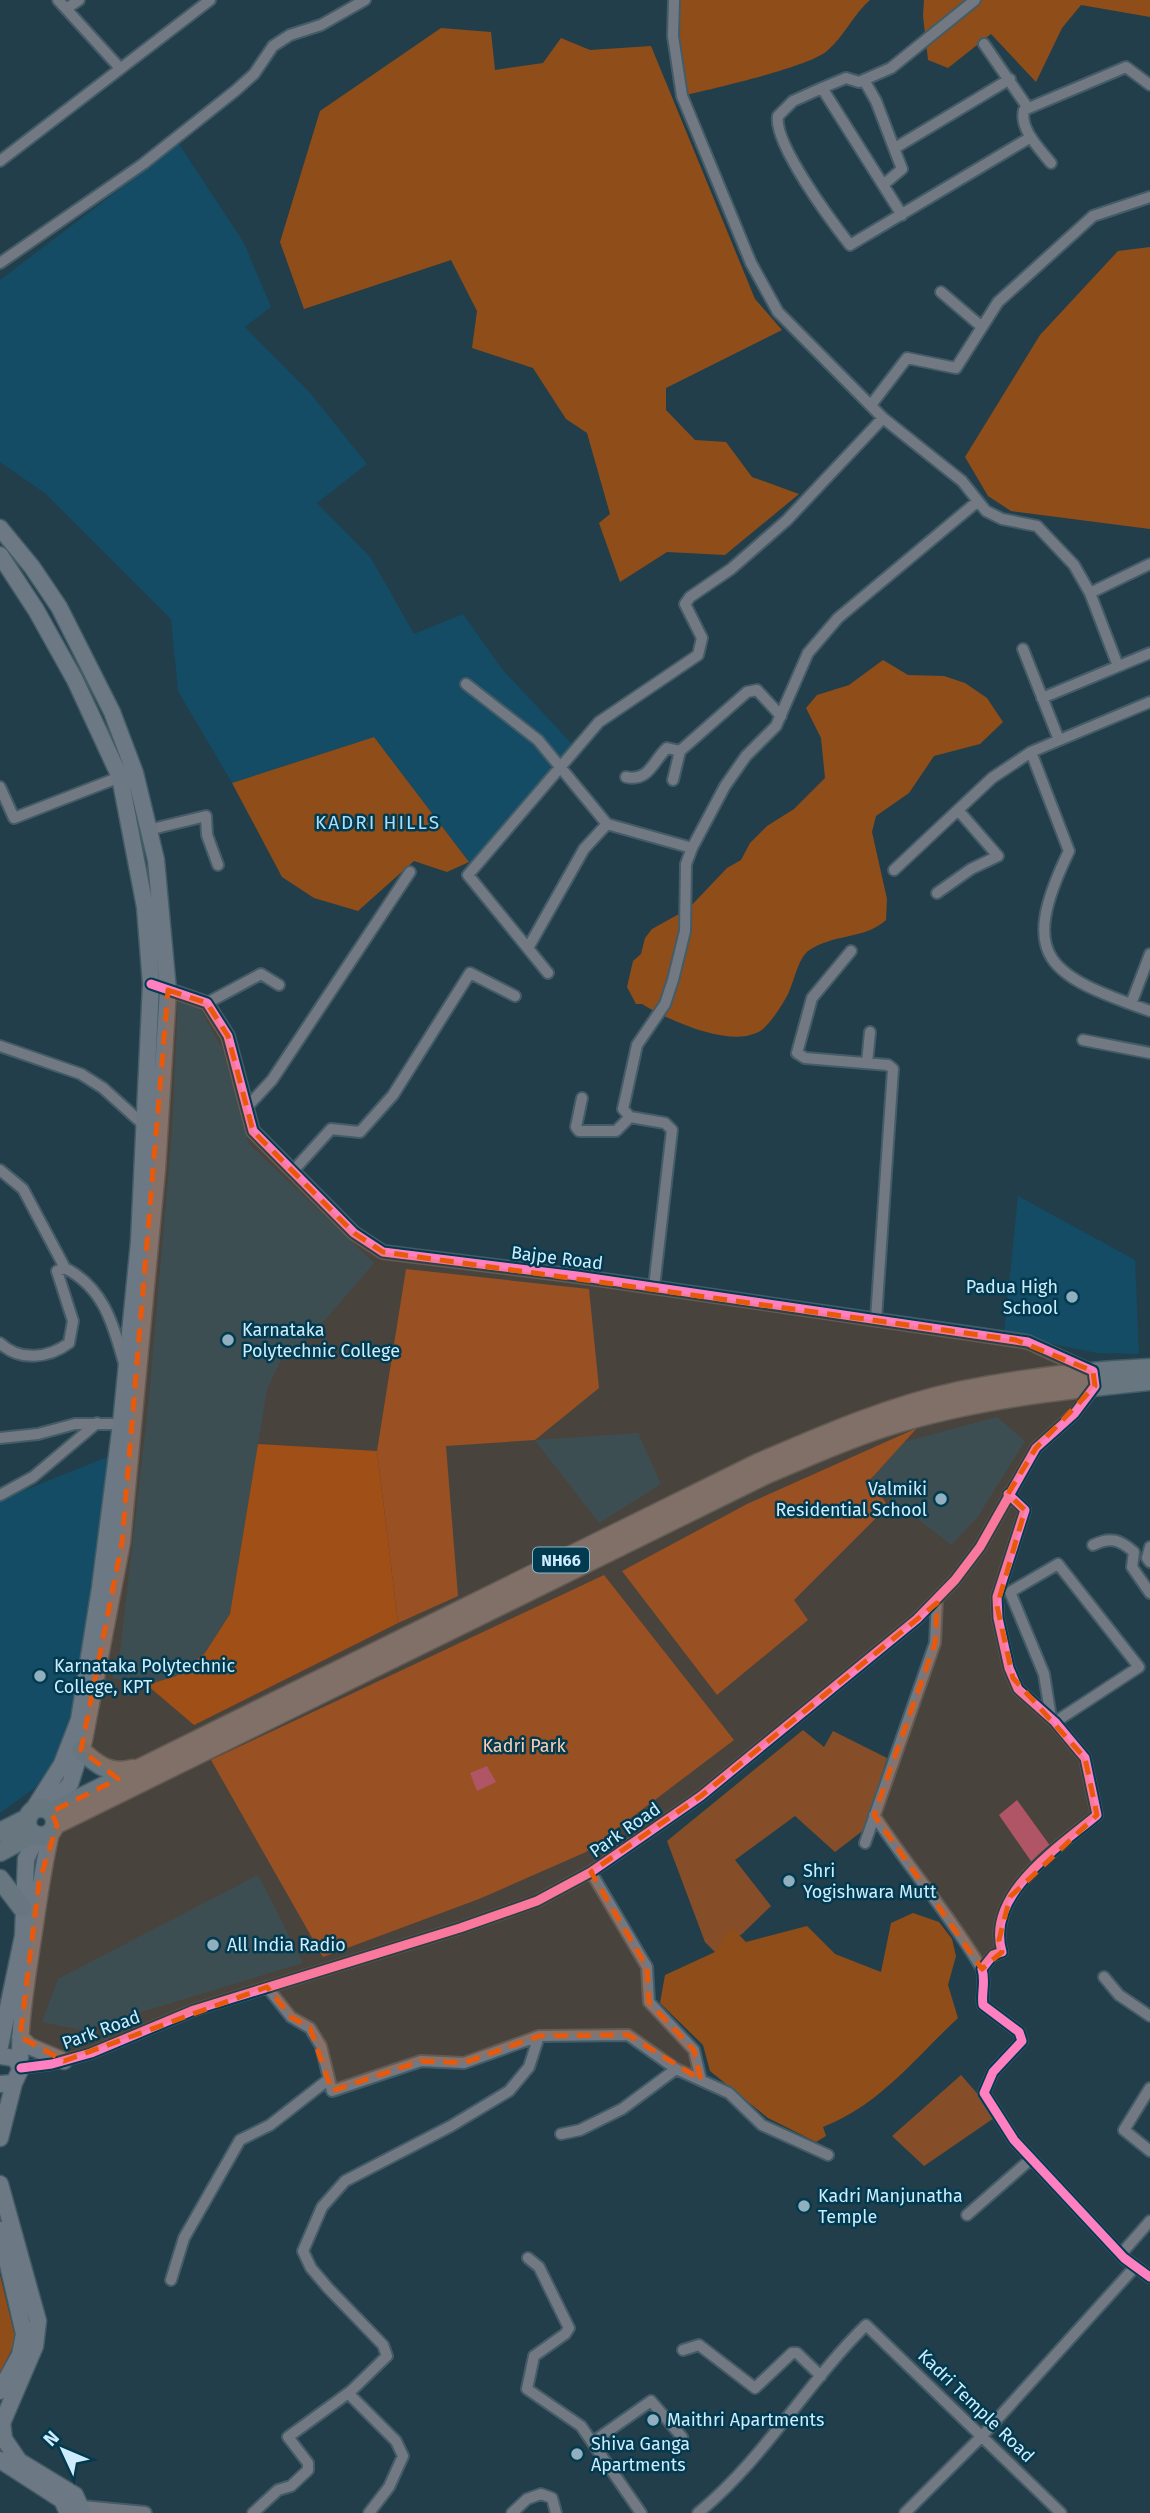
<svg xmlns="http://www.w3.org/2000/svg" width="1150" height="2513" font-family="'Fira Sans',sans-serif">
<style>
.built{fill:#134c64}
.green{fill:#864e28}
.forest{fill:#8f4d1a}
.water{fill:#a2547c}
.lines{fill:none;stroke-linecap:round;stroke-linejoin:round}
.minor-casing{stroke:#445c67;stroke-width:14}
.tertiary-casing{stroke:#445c67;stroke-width:16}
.primary-casing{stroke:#445c67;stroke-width:19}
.trunk-casing{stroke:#445c67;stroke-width:21}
.minor{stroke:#727982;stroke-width:10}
.tertiary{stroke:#727982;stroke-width:12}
.primary{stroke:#6c7984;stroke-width:16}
.trunk{stroke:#687680;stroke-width:18}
.cycleway-casing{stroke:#023a50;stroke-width:13}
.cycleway{stroke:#ff80c0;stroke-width:9}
.marked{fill:#e8590c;fill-opacity:0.2;stroke:#e8590c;stroke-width:5;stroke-dasharray:14 9;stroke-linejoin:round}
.poi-dot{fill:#91b0bf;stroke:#023a50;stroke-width:2.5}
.labels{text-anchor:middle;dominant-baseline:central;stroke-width:5;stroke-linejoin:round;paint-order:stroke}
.shield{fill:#023a50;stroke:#90b7ca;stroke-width:2}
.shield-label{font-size:16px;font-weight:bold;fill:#cdedfe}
.street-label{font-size:18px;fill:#cdedfe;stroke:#023a50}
.poi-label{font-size:18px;fill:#cdedfe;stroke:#023a50;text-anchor:start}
.park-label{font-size:18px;fill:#fbcdb3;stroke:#023a50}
.neighbourhood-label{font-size:19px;letter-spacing:2px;fill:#aadef9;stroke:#023a50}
</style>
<rect width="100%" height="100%" fill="#223e4a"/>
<path class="built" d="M179,144L244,243L271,307L245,327L311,394L367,464L317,503L371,558L414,634L463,614L502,669L573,745L477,873L374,737L232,783L178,691L171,619L46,494L0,462V280Z
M178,1001L200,1009L222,1048L249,1144L374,1263L325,1320L281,1360L267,1389L230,1614L205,1653L176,1676L147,1685L112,1678L120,1653L149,1398L172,1132Z
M1018,1196L1135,1260L1139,1354L1097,1353L1004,1334Z
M997,1417L1025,1441L977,1518L951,1545L870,1481L904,1442Z
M638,1433L661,1484L599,1523L535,1440Z
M115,1454L95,1604L66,1748L39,1785L0,1813V1500Z
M258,1875L303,1963L82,2030L42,2022L58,1979Z"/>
<path class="green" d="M406,1269L589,1289L599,1388L535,1440L446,1446L458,1596L398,1623L377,1451Z
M917,1428L870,1480L888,1506L794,1600L808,1620L717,1695L622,1571L747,1504Z
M604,1575L734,1740L586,1852L479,1899L323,1957L211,1760Z
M803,1730L824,1747L833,1731L887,1758L865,1829L835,1852L795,1816L735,1860L771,1906L742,1934L715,1952L705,1942L667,1841Z
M961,2075L997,2116L924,2166L892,2136Z"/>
<path class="forest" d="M675,0H870C853,15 845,35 828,50C811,67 710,89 682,96Z
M924,0H1150V17L1081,5L1062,28L1036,82L991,34L948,68L928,60L923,16Z
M441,28L491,32L495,70L543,63L561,38L590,50L651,46L755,299L782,330L666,388V410L695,440L726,442L752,477L799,494L725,555L667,552L620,582L599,523L610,514L587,433L566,419L533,368L472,348L477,311L451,260L304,309L280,242L320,111Z
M1150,247V529L1011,511L988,496L965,457L1040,335L1118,251Z
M883,660L908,675L944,676L965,683L987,698L1003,722L980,744L934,756L909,793L876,816L872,832L887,899L886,920C864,940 834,933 808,951C798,959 794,982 788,994C783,1004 772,1021 763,1029C735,1051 668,1020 642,1004H636L627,987L633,961L641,954L645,938L652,929L688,909L727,868L741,860L750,843L767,826L794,809L825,778L821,738L806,708L817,695L849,685Z
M374,737L469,862L447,872L414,861L358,911L314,898L282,877L232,783Z
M258,1444L377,1451L398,1623L194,1725L147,1685L176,1676L205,1653L230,1614Z
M913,1913L939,1922L952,1939L956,1956L948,1985L958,2018C915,2058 880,2105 823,2127L826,2136L816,2142L768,2118L710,2071L703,2045L660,2003L665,1975L715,1952L731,1927L746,1942L807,1926L835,1954L881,1972L891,1923Z
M0,2275L16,2341L0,2373Z"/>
<path class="water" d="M487,1766L496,1782L477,1791L470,1773Z
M1017,1800L1051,1847L1033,1864L999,1815Z"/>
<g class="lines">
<g class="minor-casing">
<path id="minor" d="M58,0L119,67
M674,0L673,36L682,96L751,263L778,312L883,418L962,481L986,511L1002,519L1037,526L1074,565L1090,593
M66,9L79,0
M984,44L1028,108
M864,80L876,101L902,169L883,185
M822,88L846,78L859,82L891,68L975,0
M895,148L1010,79
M0,161L210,0
M1051,163C1040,149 1019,129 1024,110L1126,67L1150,85
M902,215L822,88L793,101L778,116C773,143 832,222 850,245L1031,137
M0,263L143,164L235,91L254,74L273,46L290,35L321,25L365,0
M941,292L982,327
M871,405L907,358L956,368L998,302L1093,216L1150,197
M1023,649L1059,740
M1118,666L1090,593L1150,564
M466,684L538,740L607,824
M1042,698L1150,653
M1031,752L1069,851C1017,959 1048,975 1150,1011
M626,777C649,782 653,761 667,748L680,751
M673,780L680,751L747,692L757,690L781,716
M0,787L14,818L120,777
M148,830L206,816L207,835L218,865
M894,870L992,778L1031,752L1150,702
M937,893L971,869L998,856L958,810
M528,948L584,849L607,824L692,848
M851,951L812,998L797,1053L805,1058L888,1065L893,1069L876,1319
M548,973L468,875L599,722L698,655L702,638L685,604L690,597L731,569L787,520L883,418
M207,1003L261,974L279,985
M1131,1004L1150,954
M1083,1040L1150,1053
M0,1046L81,1074L103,1088L145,1126
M867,1063L870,1032
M582,1098L576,1127L579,1131H616L630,1117L665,1123L672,1130L654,1287
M247,1107L272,1080L410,872
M630,1117L623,1109L637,1045L665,1004L673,980L685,931L686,864L692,848L725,786L746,756L776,726L808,653L838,618L978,501
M0,1170L23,1189L65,1268
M293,1171L331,1129L360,1132L393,1095L470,973L515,996
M0,1343C20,1362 49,1358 69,1343L73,1321L57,1271L65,1268C104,1288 113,1324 124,1363
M0,1438L38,1434L75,1424H121
M1008,1494L1025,1510L997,1597L998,1618L1009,1668L1018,1689L1055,1722L1085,1758L1097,1815C1059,1847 985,1894 1002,1952L993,1955L982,1969C986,1982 981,1993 983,2005L1019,2032L1022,2041L993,2072L984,2093L1014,2140L1124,2258L1150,2277
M0,1495L33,1477L97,1423
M1093,1545C1111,1536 1120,1540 1134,1552L1132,1567L1150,1593
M1150,1547L1147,1558L1150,1562
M1051,1718L1044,1674L1010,1592L1058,1564L1139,1667L1055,1722
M874,1815C909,1868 950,1915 982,1969
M865,1843L935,1643L937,1599
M591,1872L647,1967L649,2002L694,2050L701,2080
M1104,1977L1119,1995L1150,2016
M267,1987L291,2017L310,2028L321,2046L332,2091L421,2061L464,2063L539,2036L628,2035L676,2069
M21,2068L52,2064L91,2053L194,2010L460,1928L537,1901L591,1872L701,1796L917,1619L955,1580L980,1547L1036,1448L1074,1414L1095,1387
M1150,2088L1124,2130L1150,2151
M561,2134L580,2130L622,2109L676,2069L729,2093L762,2125L828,2155
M967,2215L1031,2159
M1121,2254L1150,2221
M528,2258L539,2267L569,2328L565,2334L534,2356L527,2389L581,2426L641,2513
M171,2280L184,2238L240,2140L270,2125L329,2079
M683,2350L699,2345L755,2388L792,2353H797L821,2376
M594,2441L651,2401L682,2437
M253,2513L278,2490L291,2486L308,2470V2463L288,2437L351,2391
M369,2513L389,2487L403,2456L396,2441L351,2396V2391L387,2356L383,2345L328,2288L311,2268L303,2251L322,2207L345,2181L451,2126L509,2091L529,2067L539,2036
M512,2513L527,2499L541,2494L552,2498L556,2513
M698,2513C764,2459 806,2384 866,2325L1061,2513
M905,2513L982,2436L1134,2268"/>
</g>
<g class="tertiary-casing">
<path id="tertiary" d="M161,987L207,1003L228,1036L253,1131L354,1233L383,1252L577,1276L1016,1340L1028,1342L1093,1372
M72,2506L145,2513"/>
</g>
<g class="primary-casing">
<path id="primary" d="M0,528L32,567L59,607L112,712L135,773L156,860L168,990L157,1169L122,1542L84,1740L70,1784L47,1809
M0,555L36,610L75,680L120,777L145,907L151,984L139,1242L121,1424L100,1588L79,1720L62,1764L33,1810
M20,2037L29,2046L64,2061
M0,2046L23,1936L26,1859L37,1836
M0,2056L14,2058L21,2068L14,2083L0,2084
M20,2066C19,2025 26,1985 32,1944C38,1906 42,1870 51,1833
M0,2138L14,2083
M0,2184L38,2321L35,2346L2,2423L4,2439L19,2461L75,2495L83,2513
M0,2230L24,2334L20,2355L0,2391
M0,2460L62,2500L68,2513"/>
</g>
<g class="trunk-casing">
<path id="trunk" d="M81,1750C97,1765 110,1775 133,1769
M27 1822a14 14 0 1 1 28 0a14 14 0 1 1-28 0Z
M51,1812L758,1463C823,1435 889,1406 959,1391C1022,1378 1086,1371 1150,1368
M55,1825L767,1474C808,1457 849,1438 892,1425C976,1399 1063,1390 1150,1381
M0,1832L28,1818
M0,1852L33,1834
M0,1879L22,1908"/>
</g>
<use href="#minor" class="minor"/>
<use href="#tertiary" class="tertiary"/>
<use href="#primary" class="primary"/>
<use href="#trunk" class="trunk"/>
<g class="cycleway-casing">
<path id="cycleway" d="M1008,1494L1025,1510L997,1597L998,1618L1009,1668L1018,1689L1055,1722L1085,1758L1097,1815C1059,1847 985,1894 1002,1952L993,1955L982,1969C986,1982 981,1993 983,2005L1019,2032L1022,2041L993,2072L984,2093L1014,2140L1124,2258L1150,2277
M21,2068L52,2064L91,2053L194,2010L460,1928L537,1901L591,1872L701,1796L917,1619L955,1580L980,1547L1036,1448L1074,1414L1095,1386L1093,1371L1028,1342L577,1276L383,1252L354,1233L253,1131L228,1036L207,1003L151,984"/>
</g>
<use href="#cycleway" class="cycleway"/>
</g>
<path class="marked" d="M168,990L207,1003L228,1036L253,1131L354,1233L383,1252L1016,1340L1093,1371L1095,1386L1036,1448L1008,1494L1025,1510L997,1606L1013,1678L1085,1758L1097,1815L1010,1897L999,1940L1002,1952L982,1969L874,1815L935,1643L937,1603L701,1796L591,1872L647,1967L649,2002L694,2050L701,2080L628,2035L539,2036L464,2063L421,2061L332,2091L310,2028L291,2017L267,1987L64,2061L20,2037L39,1882L57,1825L51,1812L118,1779L81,1750L122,1542Z"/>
<g class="poi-dot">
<circle cx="1072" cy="1297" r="7"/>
<circle cx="228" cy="1340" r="7"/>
<circle cx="941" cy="1499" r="7"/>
<circle cx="40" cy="1676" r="7"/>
<circle cx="789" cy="1881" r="7"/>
<circle cx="213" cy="1945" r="7"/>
<circle cx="804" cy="2206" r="7"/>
<circle cx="653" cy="2420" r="7"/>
<circle cx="577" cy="2454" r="7"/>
</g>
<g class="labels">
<rect class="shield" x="533" y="1547.5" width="56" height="25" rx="5"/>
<g class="shield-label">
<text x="561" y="1560">NH66</text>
</g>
<g class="street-label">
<text transform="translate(557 1258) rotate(7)">Bajpe Road</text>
<text transform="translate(625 1830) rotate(-35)">Park Road</text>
<text transform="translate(101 2030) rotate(-20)">Park Road</text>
<text transform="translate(976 2406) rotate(44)">Kadri Temple Road</text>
</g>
<g class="poi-label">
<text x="1058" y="1287" text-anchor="end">Padua High<tspan x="1058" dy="21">School</tspan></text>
<text x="242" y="1330">Karnataka<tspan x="242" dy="21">Polytechnic College</tspan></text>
<text x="927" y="1489" text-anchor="end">Valmiki<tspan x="927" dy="21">Residential School</tspan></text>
<text x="54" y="1666">Karnataka Polytechnic<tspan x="54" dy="21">College, KPT</tspan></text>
<text x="803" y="1871">Shri<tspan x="803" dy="21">Yogishwara Mutt</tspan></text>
<text x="227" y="1945">All India Radio</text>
<text x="818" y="2196">Kadri Manjunatha<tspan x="818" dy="21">Temple</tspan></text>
<text x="667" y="2420">Maithri Apartments</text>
<text x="591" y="2444">Shiva Ganga<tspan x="591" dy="21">Apartments</tspan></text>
</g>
<g class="park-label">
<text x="524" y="1746">Kadri Park</text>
</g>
<g class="neighbourhood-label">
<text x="378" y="822">KADRI HILLS</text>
</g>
</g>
<g transform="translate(63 2450) rotate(314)" stroke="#023a50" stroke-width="5" paint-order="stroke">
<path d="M0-5L12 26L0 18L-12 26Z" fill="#cdedfe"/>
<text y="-10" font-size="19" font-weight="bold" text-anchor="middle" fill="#cdedfe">N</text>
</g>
</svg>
